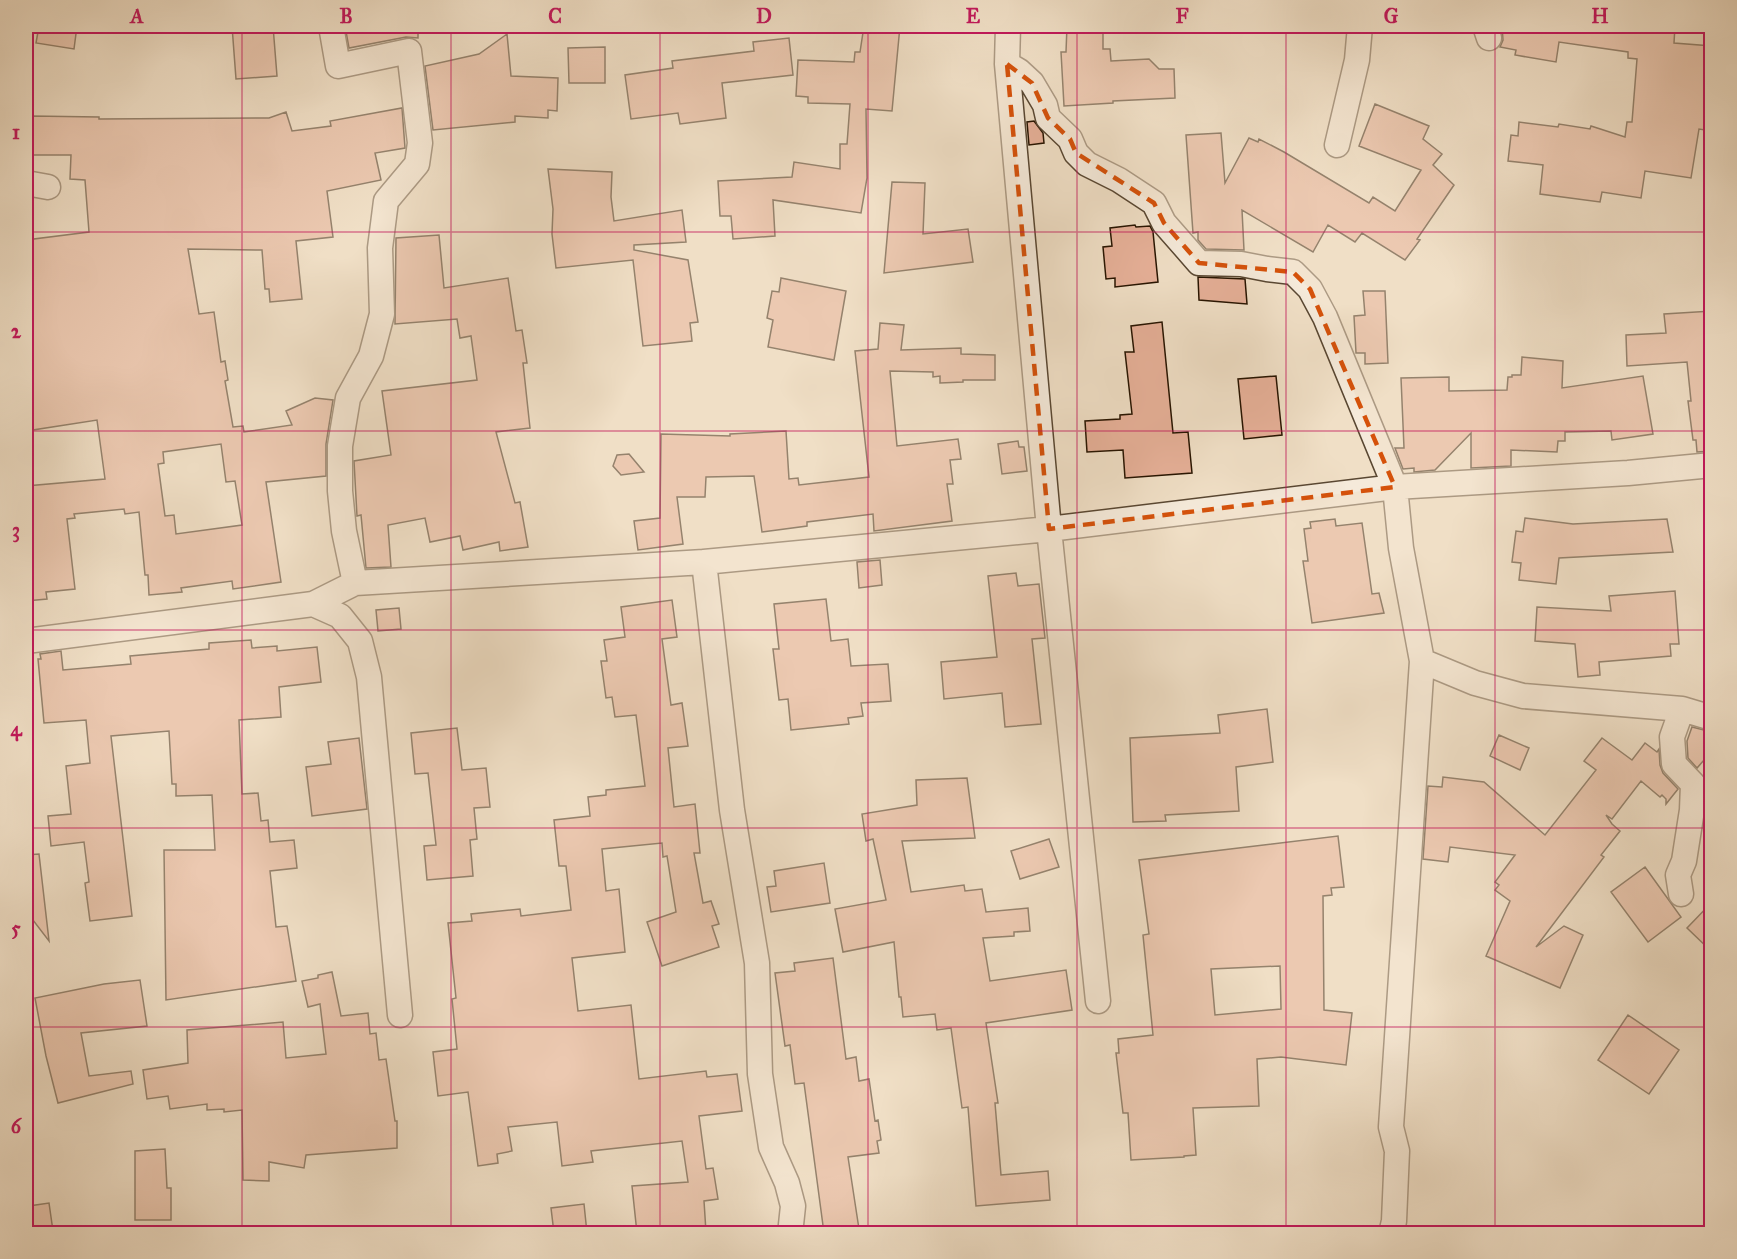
<svg xmlns="http://www.w3.org/2000/svg" width="1737" height="1259" font-family="'IM FELL Great Primer',serif">
<style>
.building{fill:#e6b098;stroke:#271400;stroke-width:1.5;fill-rule:evenodd}
.lines{fill:none;stroke-linecap:round;stroke-linejoin:round}
.street-casing{stroke:#594732;stroke-width:27}
.street{stroke:#f5eada;stroke-width:24}
.marked{fill:none;stroke:#d5520b;stroke-width:4.5;stroke-dasharray:12 8;stroke-linejoin:round}
.grid{fill:none;stroke:#c2185b;stroke-width:1.5;stroke-opacity:0.55}
.neatline{fill:none;stroke:#c2185b;stroke-width:2}
.grid-label{font-size:20px;text-anchor:middle;font-weight:bold;fill:#c2185b}
</style>
<rect width="100%" height="100%" fill="#f0dfc6"/>
<filter id="stains"><feTurbulence type="fractalNoise" baseFrequency=".00333" numOctaves="4"/><feColorMatrix values="0 0 0 0 .2 0 0 0 0 .09 0 0 0 0 .02 0 0 0 .5 -.17"/></filter>
<radialGradient id="worn" r=".72"><stop offset=".6" stop-color="#630" stop-opacity="0"/><stop offset="1" stop-color="#630" stop-opacity=".3"/></radialGradient>
<path class="building" d="M39,26H77L74,49L36,43Z
M232,26H273L277,76L236,79Z
M345,26H418V38L406,37L349,48Z
M864,26H900L892,111L866,109L867,178L861,213L773,200L775,236L733,239L731,216H720L718,181L792,177L794,162L840,169V144H847L850,104L808,103V97L796,96L798,60L854,62L855,52H860Z
M1067,26H1103V49H1110L1111,61L1149,59L1159,69H1174L1175,98L1113,101V103L1064,106L1061,52H1066Z
M1502,26H1675L1674,43L1712,46L1705,130L1699,129L1691,178L1645,171L1641,198L1602,192L1600,202L1540,194L1543,165L1508,161L1511,135L1518,136L1519,122L1558,127L1559,124L1590,129L1591,126L1625,137L1627,122H1632L1637,59L1628,58V52L1559,42L1556,62L1515,55L1516,50L1500,47L1503,40Z
M507,34L511,76L558,78L557,111L548,110V118L515,116V122L433,130L425,66L479,54Z
M789,38L793,75L722,83L726,118L680,124L678,113L631,119L625,75L673,68L672,61L754,51L753,42Z
M605,47V83H569L568,48Z
M1375,104L1429,126L1423,139L1442,154L1433,165L1454,185L1417,239L1420,240L1405,260L1362,233L1355,242L1328,225L1313,252L1242,210L1244,250L1206,249L1198,240V232L1193,233L1186,135L1221,133L1225,183L1249,138L1258,142L1259,139L1284,152L1369,203L1373,197L1395,211L1421,170L1359,146Z
M402,108L405,148L375,153L381,180L327,191L333,237L296,241L302,299L270,302L269,289H265L262,250L188,249L199,314L214,312L221,362L225,361L228,380L225,381L233,427L243,426L244,432L292,425L286,411L315,398L333,400L326,444V476L266,482L281,582L233,589L232,581L181,588L182,592L149,595L148,575H145L139,512L125,514L124,509L74,514L75,518L67,519L75,589L46,592L47,599L26,601V486L105,479L97,420L26,431V240L89,232L85,180L70,179L71,155H31V116L99,117V119L269,118L286,112L292,131L331,126L330,121ZM221,444L226,482L235,481L242,525L176,534L174,515L165,516L158,464L164,463L163,452Z
M1034,121L1043,133L1044,143L1029,145L1027,122Z
M548,169L612,172L611,197L614,221L682,210L686,242L634,245V250L688,260L698,322L690,323L692,341L643,346L633,260L556,268L552,234L553,209Z
M892,182L925,183L923,234L968,229L973,262L884,273Z
M1135,225L1136,227L1150,226L1153,232L1158,282L1115,287V278L1106,279L1103,247L1112,246L1110,228Z
M439,235L444,288L508,278L516,331L522,330L527,363H523L530,428L496,432L515,503L520,502L528,547L500,551L499,542L463,550L460,536L430,542L425,518L388,525L391,567L366,568L361,515L357,516L354,461L391,455L382,391L477,380L471,336L460,338L457,319L395,324L396,238Z
M1198,277L1245,279L1247,304L1199,300Z
M781,278L846,291L834,360L768,347L773,320L767,318L772,291L779,292Z
M1363,291H1385L1388,363L1365,364V353H1356L1354,316L1365,315Z
M1712,311V451L1697,452L1696,440H1693L1688,401H1691L1687,362L1627,366L1626,335L1666,333L1664,314Z
M1162,322L1173,433L1188,432L1192,473L1125,478L1123,450L1087,452L1085,421L1120,419V415L1132,414L1125,352H1134L1131,326Z
M880,323L904,325L901,350L961,348V354L995,355V380H963V382L940,383V376L933,377V372L890,371L897,446L958,439L961,459L950,460L953,484H947L952,521L874,531L873,514L807,522V526L762,532L754,476L706,477L705,497H677L683,544L638,550L634,521L660,518L661,434L730,436V434L786,431L789,479L798,478L799,485L869,477L855,351L878,349Z
M1522,357L1563,361L1562,388L1643,376L1653,434L1612,440L1611,431L1565,432V441H1558L1557,452L1511,450V466L1471,468V433L1435,470L1414,472V468L1403,469L1395,448H1404L1401,378L1449,377V391L1507,390L1508,377H1512V375H1521Z
M1276,376L1282,435L1244,439L1238,379Z
M1018,441L1019,447H1024L1027,471L1002,474L998,444Z
M629,454L644,472L621,475L613,466L617,455Z
M1525,518L1573,524L1667,519L1673,552L1559,558L1556,584L1519,580L1521,563L1512,562L1516,531L1523,532Z
M1335,519L1336,526L1362,523L1372,594L1379,593L1384,613L1312,623L1303,561H1308L1304,529L1311,528L1310,522Z
M880,560L882,585L859,588L857,562Z
M1016,573L1018,586L1039,584L1045,638L1032,639L1041,724L1005,727L1002,693L944,699L941,662L997,657L988,576Z
M1675,591L1679,644H1670L1671,656L1599,662L1600,675L1578,677L1575,644L1535,641L1537,607L1611,611L1609,596Z
M826,599L831,641L848,639L851,666L888,664L891,701L861,703L863,716L848,718L849,724L791,730L788,699L779,700L773,649H779L774,604Z
M672,600L677,637L662,639L671,705L682,703L688,746L668,748L674,807L695,804L700,853H694L703,903L711,901L719,924L712,926L719,947L662,966L647,922L676,912L667,856L663,857L662,843L602,849L606,891L619,889L625,952L572,958L578,1011L631,1005L639,1079L706,1071L707,1077L737,1074L742,1111L699,1116L706,1169L713,1168L718,1199L704,1201L706,1232L637,1233L632,1186L688,1182L682,1141L591,1151L593,1162L562,1166L557,1122L508,1127L512,1151L497,1154L498,1163L478,1166L468,1092L438,1096L433,1052L457,1049L452,999L456,998L448,923L472,921L471,914L520,909L521,916L571,910L566,866H559L554,820L590,816L588,797L606,795V790L645,786L636,715L615,717L612,697L606,698L601,661H607L604,640L625,637L621,607Z
M399,608L401,629L378,631L376,610Z
M251,640L252,648L277,646V651L317,647L321,682L279,687L281,717L239,720L242,794L258,793L261,821L268,820L270,842L294,840L297,868L270,871L276,927L287,926L296,981L166,1000L164,850H215L212,795L176,796V784H172L169,731L111,736L132,916L90,921L85,883L89,882L84,842L51,846L48,816L71,814L66,766L90,763L86,720L44,723L38,659H41L40,654L61,651L63,670L131,664L130,656L209,649V643Z
M1267,709L1273,762L1236,767L1239,811L1165,815L1166,821L1133,822L1130,738L1220,733L1218,715Z
M1692,727L1712,732V751L1697,768L1688,758L1687,741Z
M457,728L462,770L486,768L490,807L474,808L477,839L470,840L473,876L427,880L424,846L436,845L428,773L415,774L411,733Z
M1499,735L1529,748L1520,770L1490,756Z
M359,738L367,809L312,816L306,767L331,764L328,742Z
M1602,738L1632,760L1645,743L1657,752L1659,749L1660,765L1663,773L1678,789L1666,804V799L1662,795L1660,797L1641,781L1612,819L1606,815L1612,824L1620,831L1601,855L1604,857L1536,947L1564,926L1583,935L1560,988L1486,956L1510,901L1495,890L1499,885L1495,882L1515,855L1450,847L1448,862L1423,859L1428,786L1442,787L1443,777L1484,782L1545,835L1596,770L1584,761Z
M967,778L975,838L902,841L911,892L964,885L965,891L982,889L986,912L1028,908L1030,931L1014,932V936L983,938L990,981L1066,970L1072,1010L986,1023L998,1103H995L1001,1175L1048,1171L1050,1200L976,1206L968,1107L962,1108L951,1028L937,1030L935,1014L903,1017L901,997H899L894,942L843,952L835,909L886,900L873,839L866,841L862,814L917,805L916,780Z
M1338,836L1344,887L1331,888L1332,895L1323,896L1324,1010L1352,1013L1346,1065L1281,1057L1257,1059L1259,1106L1193,1108L1196,1155L1184,1156V1157L1131,1160L1128,1113H1123L1116,1053H1119L1118,1039L1153,1035L1143,935L1149,934L1139,860ZM1280,966L1281,1009L1215,1015L1211,969Z
M1049,839L1059,867L1020,879L1011,851Z
M39,854L49,941L26,911V855Z
M824,863L830,903L771,912L767,887L776,886L774,871Z
M1645,867L1681,917L1648,942L1611,892Z
M1712,902V952L1687,928Z
M833,958L846,1059L856,1057L859,1081L869,1079L875,1121L878,1120L881,1140L877,1141L879,1153L848,1157L859,1229L824,1233L804,1083L795,1084L790,1045L785,1046L775,973L795,971L794,963Z
M332,972L341,1016L368,1013L370,1034L376,1033L379,1060L386,1059L395,1121H397V1148L306,1155L304,1168L269,1162V1181L243,1180L242,1110L224,1112V1109L207,1110V1104L170,1109L168,1096L147,1099L143,1070L188,1063L187,1030L283,1022L286,1058L326,1054L320,1004L308,1007L302,981L318,978V975Z
M140,980L147,1026L81,1033L89,1076L131,1071L133,1084L58,1103L46,1056L35,998L104,984Z
M1628,1015L1679,1050L1649,1094L1598,1060Z
M165,1149L167,1188H171V1220H135V1151Z
M49,1203L53,1231L34,1233L29,1206Z
M584,1204L587,1233H554L551,1208Z"/>
<g class="lines">
<g class="street-casing">
<path id="street" d="M331,26L338,66L409,51L420,143L417,164L386,201L380,248L382,314L371,356L348,398L340,446V491L344,531L355,583
M1008,26L1007,64L1049,529L1098,1001
M1485,26L1489,38
M1007,64L1019,71L1032,83L1045,105L1048,118L1070,139L1076,153L1087,164L1119,180L1154,203L1164,223L1199,263L1241,264L1267,269L1293,272L1310,289L1325,317L1395,487L1401,548L1422,661L1475,683L1523,696L1682,709L1712,718
M1337,145L1357,60L1360,26
M26,183L48,187
M704,562L732,810L757,963L760,1074L771,1147L787,1183L793,1206L790,1234
M313,604L355,583L704,562L1049,529L1395,487L1628,473L1712,465
M26,641L313,604L340,616L360,641L369,677L400,1015
M1681,894L1678,875L1684,861L1692,810L1693,784L1674,764L1672,737L1682,709
M1391,1234L1394,1221L1397,1151L1391,1127L1422,661"/>
</g>
<use href="#street" class="street"/>
</g>
<path d="M0 0H1737V1259H0ZM1007,64L1032,83L1048,118L1070,139L1076,153L1154,203L1164,223L1199,263L1293,272L1310,289L1395,487L1049,529Z" fill="#f0dfc6" fill-opacity=".55" fill-rule="evenodd"/>
<path class="marked" d="M1007,64L1032,83L1048,118L1070,139L1076,153L1154,203L1164,223L1199,263L1293,272L1310,289L1395,487L1049,529Z"/>
<path class="grid" d="M242,26V1234M451,26V1234M660,26V1234M868,26V1234M1077,26V1234M1286,26V1234M1495,26V1234M26,232H1712M26,431H1712M26,630H1712M26,828H1712M26,1027H1712"/>
<rect width="1737" height="1259" fill="none" stroke="#f0dfc6" stroke-width="66"/>
<rect x="33" y="33" width="1671" height="1193" class="neatline"/>
<g class="grid-label">
<text x="137" y="23">A</text>
<text x="346" y="23">B</text>
<text x="555" y="23">C</text>
<text x="764" y="23">D</text>
<text x="973" y="23">E</text>
<text x="1182" y="23">F</text>
<text x="1391" y="23">G</text>
<text x="1600" y="23">H</text>
<text x="16" y="139">1</text>
<text x="16" y="338">2</text>
<text x="16" y="537">3</text>
<text x="16" y="736">4</text>
<text x="16" y="935">5</text>
<text x="16" y="1133">6</text>
</g>
<rect width="100%" height="100%" filter="url(#stains)"/>
<rect width="100%" height="100%" fill="url(#worn)"/>
</svg>
